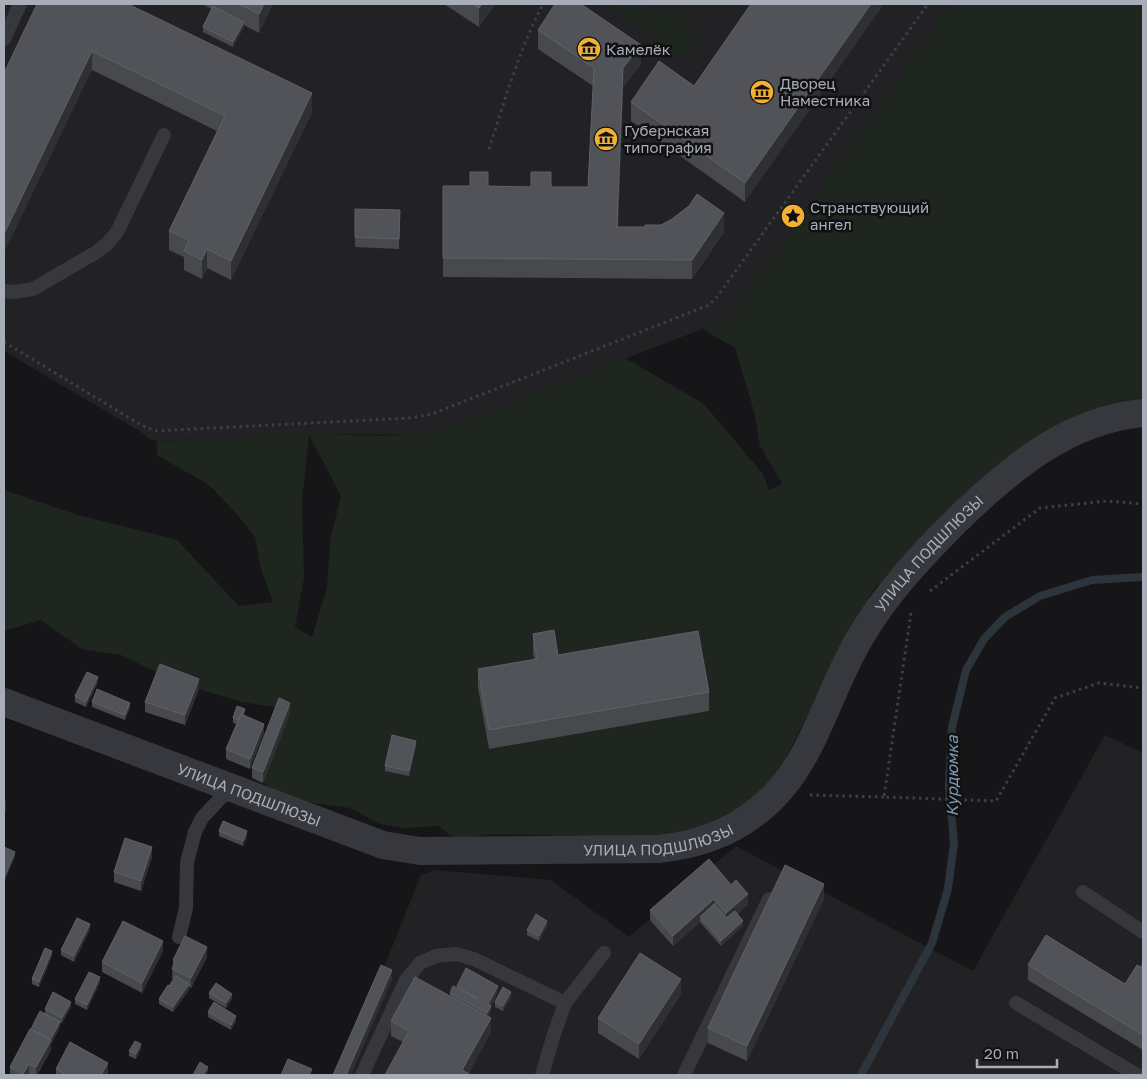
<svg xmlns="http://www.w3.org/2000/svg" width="1147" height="1079" font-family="'Golos Text',sans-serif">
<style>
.built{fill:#222225}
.green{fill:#1e261f;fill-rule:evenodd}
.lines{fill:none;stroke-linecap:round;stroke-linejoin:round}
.stream{stroke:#2c353c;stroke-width:8}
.path{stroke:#3d3f44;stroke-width:3;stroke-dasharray:2.5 4;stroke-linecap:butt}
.service{stroke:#37383d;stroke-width:14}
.minor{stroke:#37383d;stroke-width:28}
.wall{fill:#47494d}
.shaded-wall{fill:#2f3033}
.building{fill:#525359;stroke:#5f6168}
.labels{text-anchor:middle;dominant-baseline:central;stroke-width:5;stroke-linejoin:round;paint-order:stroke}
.poi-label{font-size:15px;fill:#a8adb8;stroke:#111113;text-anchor:start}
.street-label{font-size:15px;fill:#a8adb8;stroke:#111113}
.water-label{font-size:16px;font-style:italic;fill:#7f9bb3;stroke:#111113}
</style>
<rect width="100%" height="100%" fill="#161618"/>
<path class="built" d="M4,4H950L736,309L718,323L442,429L427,433L410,435L309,434L157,441L149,439L141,432L4,351Z
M1105,735L1143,753V1075H337L381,975L421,875L435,870L551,880L629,937L736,846L973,971Z"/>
<path class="green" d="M606,4H647L664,16L670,8L698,28L693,36L702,43L690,59L682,60Z
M950,4H1143V398L1045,438L925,534L873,590L783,763L758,796L735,815L702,831L661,838L495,834L456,839L438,826L405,828L380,824L350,808L293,800L263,783L289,712L279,708L242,702L199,689L160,674L121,655L82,649L41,620L4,631V490L78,515L177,540L239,606L273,602L260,566L255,537L237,514L209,485L157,455V441C208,439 259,435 309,434C352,433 401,441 442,429L625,358L704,404L763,474L769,490L782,484L760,446L754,411L735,348L702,329L718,323L736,309ZM309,435L341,496L330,541L327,588L312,637L295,627L304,578L302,501ZM537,678L709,711L489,749L478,688Z"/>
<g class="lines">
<path class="stream" d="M861,1075L932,943L948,889L954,843L949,787L952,727L966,670L984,639L1005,617L1040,596L1092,580L1143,577"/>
<path class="path" d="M489,149C505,100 519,50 543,4
M4,342L141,425L155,431L410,418L432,414L709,305L717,297L928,4
M930,591L1040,508L1107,501L1143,504
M911,613L884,797L996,801L1055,698L1099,683L1143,688
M810,795L884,797"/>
<path class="service" d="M4,39L20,4
M4,291L15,292L33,289L95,253L107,244L117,232L164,135
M1083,892L1143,932
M179,937L186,908L187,862L195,832L202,818L230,788
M565,1003L604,953
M1016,1003L1137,1075
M362,1075L406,980L420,963L436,956L456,954L474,959L565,1003L554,1034L542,1075
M684,1075L769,899"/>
<path class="minor" id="s1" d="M4,702L383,845L420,851L658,849C722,843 772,813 804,755C825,717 838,674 861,636C887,592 921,556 957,520C1010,469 1067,420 1143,413"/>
</g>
<path class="wall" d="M37,4L312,112L231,280L207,268L202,279L184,270V257L169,250V231L217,131L92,70Z
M202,4H273L259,33L244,25V27L233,47L203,32V27L212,9Z
M444,4H495L479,27Z
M751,4L745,202L631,121V102L694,86Z
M538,30L641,64L623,87L618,227L724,232L692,279L443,277V186L588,187L593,86L538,49Z
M400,210L399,249L355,247V237Z
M533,634L558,655L709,692V711L489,749L478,688V669L534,659L533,653Z
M98,682L86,707L75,702V696Z
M199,689L185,725L145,712V702Z
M92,702L130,708L125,720L92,707Z
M290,713L263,783L252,778V768Z
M245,715L244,716L264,724L250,769L226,759V749L237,724L233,723V718Z
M416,746L409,776L385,771V766Z
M219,831L247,836L243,846L219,836Z
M152,857L141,891L114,882V872Z
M709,859L748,904L737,914L743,926L721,946L700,922L673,946L650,920V910Z
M824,899L747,1061L708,1043V1028Z
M547,926L539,941L527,935V930Z
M90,929L74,962L61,955V950Z
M163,951L142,993L102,972V962Z
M52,956L39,987L32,984V979Z
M207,957L191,988L189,987V990L173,1012L159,1004V999L169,986L173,979H172L173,960Z
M1143,961V1050L1028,980V965L1125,984L1141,967V965Z
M100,982L87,1010L75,1004V999Z
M457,986L498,991L491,1005V1011L488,1016L491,1032L468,1074L391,1036V1021L450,996V993L457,987Z
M209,993L232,999L226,1008L209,998Z
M681,994L639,1059L598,1033V1018Z
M511,997L503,1011L495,1007V1002Z
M71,1007L62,1023L60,1022V1027L51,1044V1050L37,1075H32L29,1074L28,1075H10V1067L31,1029L45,1014V1009Z
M208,1012L236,1021L231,1030L208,1017Z
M141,1049L136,1059L129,1056V1051Z
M56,1069L108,1073L107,1075H56Z"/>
<path class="shaded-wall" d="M264,4H273L259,33V14Z
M482,4H495L479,27V8Z
M871,4H884L745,202V183Z
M244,22V27L233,47V42Z
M641,45V64L623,87L617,246V227L623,68Z
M92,51V70L4,253V234Z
M312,93V112L231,280V261Z
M724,213V232L692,279V260Z
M207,249V268L202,279V260Z
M98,677V682L86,707V702Z
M199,679V689L185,725V715Z
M130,703V708L125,720V715Z
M290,703V713L263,783V772Z
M264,724V734L250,769V759Z
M416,741V746L409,776V771Z
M6,800V810L4,814V804Z
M247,831V836L243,846V841Z
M152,847V857L141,891V881Z
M15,852V857L4,883V878Z
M824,884V899L747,1061V1046Z
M748,894V904L726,923V913Z
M714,899V910L700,917V922L673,946V936Z
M547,921V926L539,941V936Z
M743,921V926L721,946V941Z
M90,924V929L74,962V956Z
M163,941V951L142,993V983Z
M207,947V957L191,988V978Z
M52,951V956L39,987V982Z
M392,970V980L351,1075H346Z
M100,977V982L87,1010V1005Z
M681,979V994L639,1059V1044Z
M189,984V990L173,1012V1007Z
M498,986V991L488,1009V1004Z
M511,992V997L503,1011V1006Z
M232,994V999L226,1008V1003Z
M71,1002V1007L62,1023V1018Z
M491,1006V1011L487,1018V1013Z
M236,1016V1021L231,1030V1025Z
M491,1018V1032L468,1075L462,1070Z
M60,1022V1027L51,1044V1050L37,1075H36V1067Z
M141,1044V1049L136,1059V1054Z
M108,1063V1073L107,1075H101Z
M29,1064V1074L28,1075H23Z
M208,1067V1072L206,1075H203Z"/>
<path class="building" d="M37,4H128L312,93L231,261L207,249L202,260L184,251L189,240L169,231L225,116L92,51L4,234V73Z
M239,4H264L259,14Z
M473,4H482L479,8Z
M555,4H581L641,45L623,68L617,227H645V225H661L672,219L689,206L697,194L724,213L692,260L443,258V186H470V172H488V186L531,187V172H551V187H588L594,68L538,30Z
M751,4H871L745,183L631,102L659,61L694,86Z
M213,6L244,22L233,42L203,27Z
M355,209L400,210L399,239L355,237Z
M554,630L558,655L698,631L709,692L489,730L478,669L537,659L533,634Z
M160,664L199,679L185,715L145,702Z
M87,672L98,677L86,702L75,696Z
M97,689L130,703L125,715L92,702Z
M279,698L290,703L263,772L252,768Z
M237,706L245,709L243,715L241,714L239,720L233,718Z
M241,714L264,724L250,759L226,749Z
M392,735L416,741L409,771L385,766Z
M223,821L247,831L243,841L219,831Z
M125,838L152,847L141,881L114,872Z
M4,847L15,852L4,878Z
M709,859L731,885L736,880L748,894L726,913L714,899L673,936L650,910Z
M785,865L824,884L747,1046L708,1028Z
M714,904L726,918L735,911L743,921L721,941L700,917Z
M536,914L547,921L539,936L527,930Z
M77,918L90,924L74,956L61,950Z
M123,921L163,941L142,983L102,962Z
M1046,935L1125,984L1137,965L1143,968V1035L1028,965Z
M185,936L207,947L191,978L172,969L175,962L173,960Z
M45,948L52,951L39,982L32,979Z
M640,953L681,979L639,1044L598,1018Z
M381,965L392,970L346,1075H333Z
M466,968L498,986L488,1004L491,1006L487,1013L450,993L453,986L478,999L457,986Z
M89,972L100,977L87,1005L75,999Z
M176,976L189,984L173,1007L159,999L168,985L169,986Z
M415,977L491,1018L462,1070L471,1075H385L409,1031L391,1021Z
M216,983L232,994L226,1003L209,993Z
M503,987L511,992L503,1006L495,1002Z
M53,992L71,1002L62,1018L45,1009Z
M214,1002L236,1016L231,1025L208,1012Z
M40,1011L60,1022L50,1040L31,1029Z
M30,1029L51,1040L36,1067L29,1064L23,1074L10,1067Z
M135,1041L141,1044L136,1054L129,1051Z
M70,1042L108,1063L101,1075H63L64,1073L56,1069Z
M288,1059L312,1069L309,1075H281Z
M200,1062L208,1067L203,1075H193Z"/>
<defs>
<g id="museum-disc" transform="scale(1.25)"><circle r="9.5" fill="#f2b134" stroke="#111113"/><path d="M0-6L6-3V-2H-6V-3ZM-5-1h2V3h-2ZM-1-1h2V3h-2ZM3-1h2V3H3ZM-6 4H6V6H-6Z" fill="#111"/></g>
<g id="sight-disc" transform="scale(1.25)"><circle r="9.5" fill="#f2b134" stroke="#111113"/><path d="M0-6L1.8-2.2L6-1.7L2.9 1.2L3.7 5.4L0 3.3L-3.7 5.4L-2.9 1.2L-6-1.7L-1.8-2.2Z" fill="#111"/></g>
</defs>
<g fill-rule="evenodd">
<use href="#museum-disc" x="589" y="49"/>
<use href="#museum-disc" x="762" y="92"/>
<use href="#museum-disc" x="606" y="139"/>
<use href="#sight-disc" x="793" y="216"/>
</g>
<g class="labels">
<g class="poi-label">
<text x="606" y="49">Камелёк</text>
<text x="780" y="83">Дворец<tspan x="780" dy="17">Наместника</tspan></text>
<text x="624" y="130">Губернская<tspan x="624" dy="17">типография</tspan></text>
<text x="810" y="207">Странствующий<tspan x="810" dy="17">ангел</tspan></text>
</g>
<g class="street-label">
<text stroke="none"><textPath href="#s1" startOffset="1101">УЛИЦА ПОДШЛЮЗЫ</textPath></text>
<text stroke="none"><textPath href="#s1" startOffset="262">УЛИЦА ПОДШЛЮЗЫ</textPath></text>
<text stroke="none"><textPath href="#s1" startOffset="682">УЛИЦА ПОДШЛЮЗЫ</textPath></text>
</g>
<g class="water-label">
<text transform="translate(952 776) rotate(-90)">Курдюмка</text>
</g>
</g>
<rect width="1147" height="1079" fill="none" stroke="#a8adb8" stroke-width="10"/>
<path d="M977 1059v8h80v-8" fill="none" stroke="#a8adb8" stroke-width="2.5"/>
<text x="984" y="1059" font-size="15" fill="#a8adb8" stroke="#111113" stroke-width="4" paint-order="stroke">20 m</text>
</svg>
